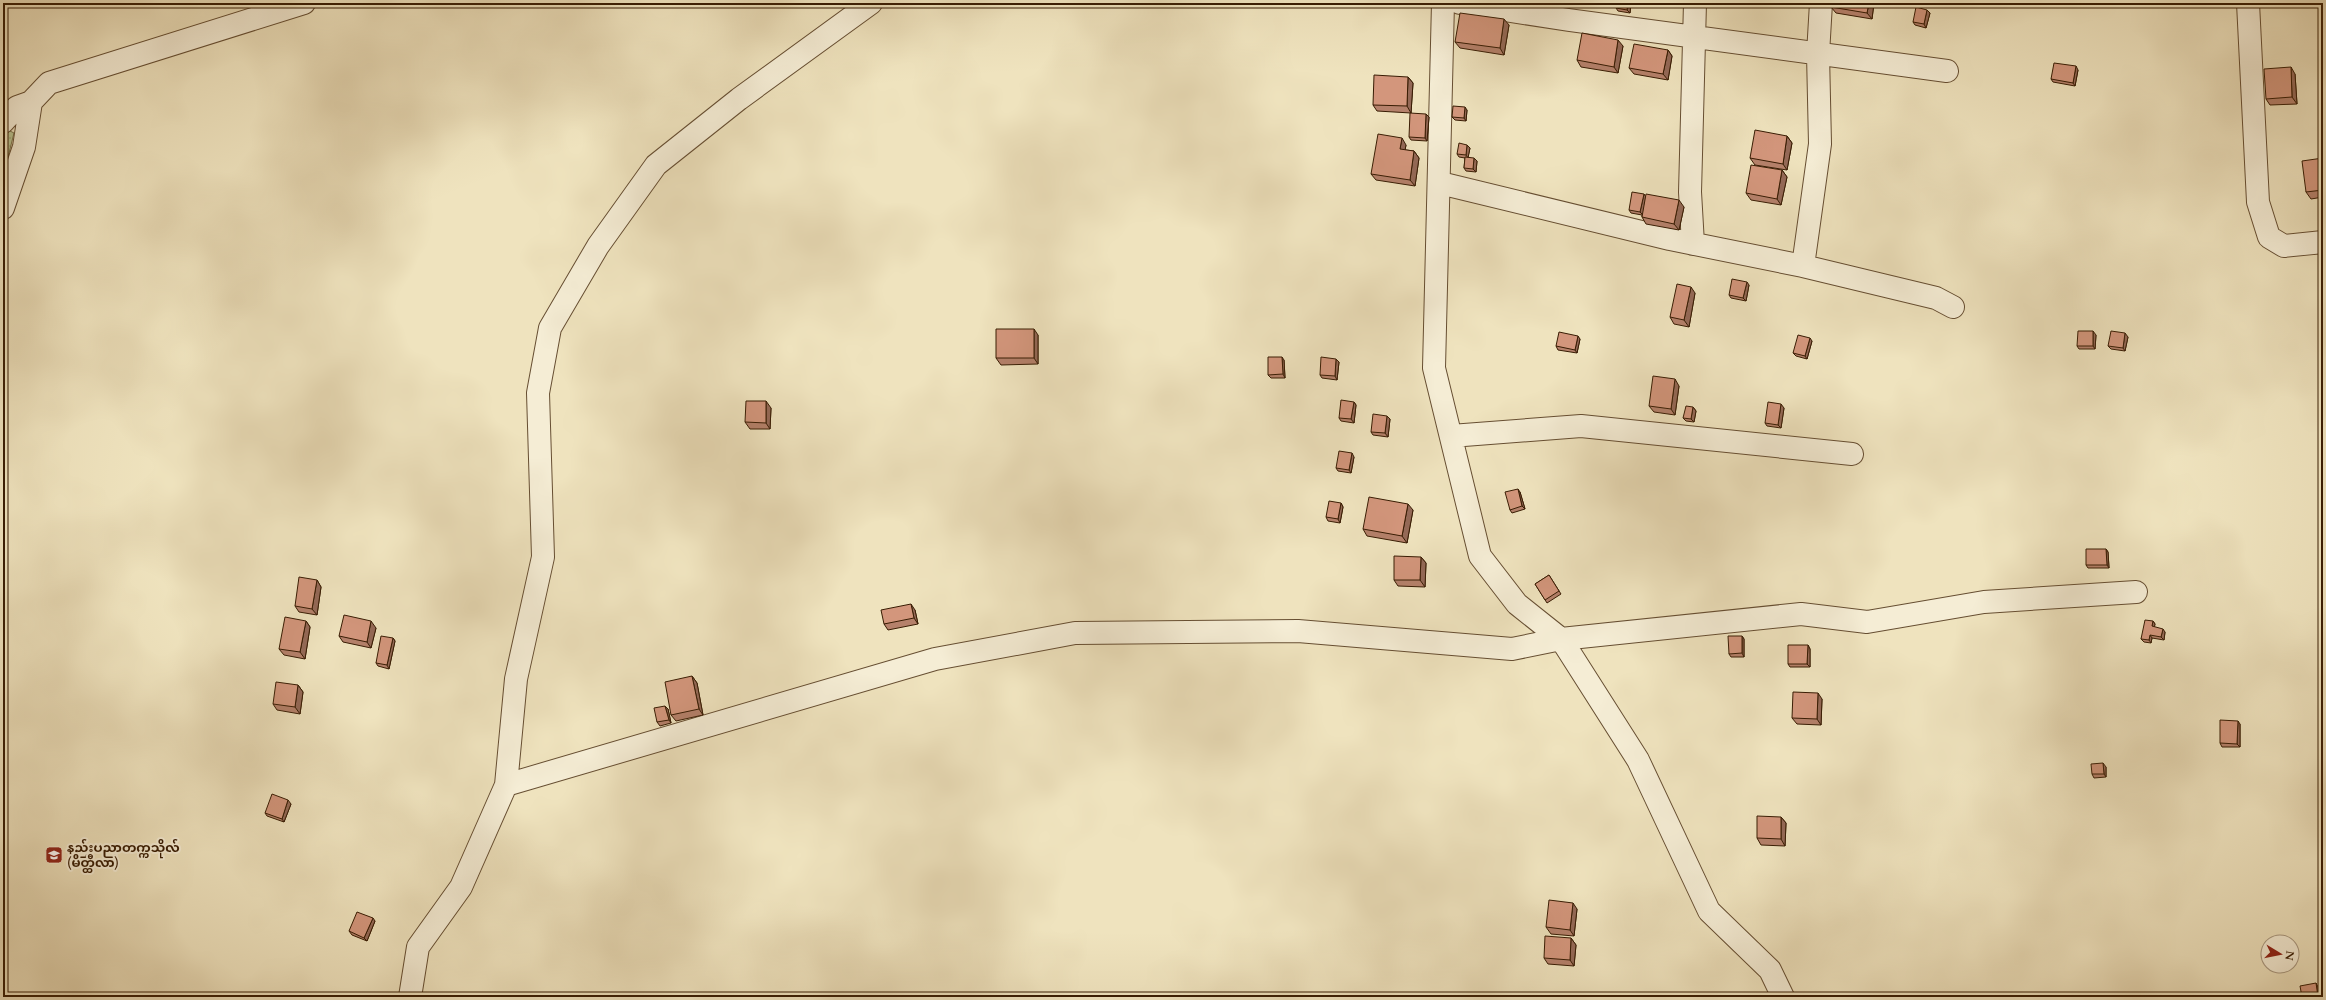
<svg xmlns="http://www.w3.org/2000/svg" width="2326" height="1000" font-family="Cardo,'Noto Sans Myanmar',serif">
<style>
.park{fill:url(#park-dots);stroke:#78704a}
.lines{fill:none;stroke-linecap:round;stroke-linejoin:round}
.minor-casing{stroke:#664e32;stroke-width:24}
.minor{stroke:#f5edd5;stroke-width:22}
.wall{fill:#b5816b;stroke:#381c03}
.shaded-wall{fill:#946957;stroke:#381c03}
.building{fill:#d3967c;stroke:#381c03}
.labels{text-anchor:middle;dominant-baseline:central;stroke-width:4;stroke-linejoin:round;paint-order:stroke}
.poi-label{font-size:13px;font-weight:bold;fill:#381c03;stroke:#f5edd5;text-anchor:start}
</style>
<defs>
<pattern id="park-dots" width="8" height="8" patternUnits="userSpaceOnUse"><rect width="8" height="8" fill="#b9c492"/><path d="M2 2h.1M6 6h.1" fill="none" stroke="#a0a87c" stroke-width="1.8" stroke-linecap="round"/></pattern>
</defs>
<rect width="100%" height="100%" fill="#efe3be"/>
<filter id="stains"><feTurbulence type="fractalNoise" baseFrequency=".005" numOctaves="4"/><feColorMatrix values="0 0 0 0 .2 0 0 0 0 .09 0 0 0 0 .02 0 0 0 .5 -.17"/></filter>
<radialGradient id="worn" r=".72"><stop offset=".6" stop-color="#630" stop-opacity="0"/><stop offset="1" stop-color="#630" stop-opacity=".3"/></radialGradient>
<path class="park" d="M8,130L14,133L3,177V142Z"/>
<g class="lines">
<g class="minor-casing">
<path id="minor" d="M1443,3L1434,368L1480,556L1517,604L1561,639L1638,760L1709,911L1770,970L1783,997
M1460,3L1569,20L1947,71
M2248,3L2258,202L2269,237L2284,246L2323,242
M3,122L17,107L31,102L49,83L304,3
M1440,183L1670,239L1803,266L1936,298L1953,307
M3,208L24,147L31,102
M1693,244L1690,192L1695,3
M1803,266L1820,144L1818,54L1821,3
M1451,436L1581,426L1852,454
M506,785L935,659L1075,633L1298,631L1512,649L1561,639L1801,614L1867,622L1984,602L2136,592
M410,997L418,947L461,887L506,785L516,679L543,557L538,393L550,328L598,246L656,165L739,99L871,3"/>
</g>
<use href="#minor" class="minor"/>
</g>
<path class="wall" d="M1616,3H1631L1630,13L1618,11L1616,8Z
M1874,3L1872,19L1836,13L1831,7Z
M1930,13L1926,28L1915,25L1913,22Z
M1509,25L1504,55L1460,48L1455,42Z
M1623,46L1618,73L1581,67L1577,60Z
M1668,50L1672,56L1668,80L1634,74L1629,68Z
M2078,70L2075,86L2053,82L2051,79Z
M2295,74L2297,104L2270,105L2266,99Z
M1408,77L1413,83L1411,113L1377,111L1373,105Z
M1467,110L1466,121L1455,120L1452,117Z
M1429,117L1427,141L1411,140L1409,137Z
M1787,136L1792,143L1787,170L1755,165L1750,158Z
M1406,145L1405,150L1414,151L1419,158L1415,186L1376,180L1371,174Z
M1467,145L1470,148L1468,157L1477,161L1476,172L1466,171L1464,168L1465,158L1459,157L1457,154Z
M2323,158V197L2311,199L2306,192Z
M1782,170L1787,177L1781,205L1751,200L1746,193Z
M1646,197L1684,207L1679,230L1646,224L1642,217V215L1631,213L1629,210Z
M1749,285L1746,301L1731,298L1729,295Z
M1695,293L1689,327L1674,324L1670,317Z
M1038,335V364L1001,365L996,358Z
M2096,335L2095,349H2079L2077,346Z
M2128,337L2125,351L2111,349L2108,346Z
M1580,339L1577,353L1558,350L1556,346Z
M1812,341L1807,359L1796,356L1793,353Z
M1284,360L1285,378H1271L1268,375Z
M1339,362L1337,380L1322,378L1320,375Z
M1679,386L1675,415L1654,412L1649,406Z
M1354,402L1356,405L1354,423L1341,421L1339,418Z
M1693,407L1696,411L1694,422L1686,421L1683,418Z
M771,408L770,429H750L745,422Z
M1784,408L1781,428L1767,426L1765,423Z
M1390,419L1388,437L1373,435L1371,432Z
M1354,457L1351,473L1338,471L1336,468Z
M1520,492L1525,509L1512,513L1510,510Z
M1341,503L1343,507L1340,523L1328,521L1326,517Z
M1413,510L1407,543L1367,536L1363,529Z
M2106,549L2108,552L2109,568H2088L2086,565Z
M1421,557L1426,563L1425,587L1398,586L1394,580Z
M1549,575L1561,594L1547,603L1535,584Z
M317,580L321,587L317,615L299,612L295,606Z
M915,610L918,624L888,630L884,624Z
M306,621L310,627L305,659L284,655L279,649Z
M2153,621L2155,624L2154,627L2165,632L2164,640L2152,638L2151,643L2144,642L2141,639Z
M376,628L371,648L343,642L339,636Z
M1742,636L1744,639V657H1731L1729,654Z
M393,638L395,641L389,669L378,666L376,663Z
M1808,645L1810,649V667H1790L1788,664Z
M692,676L697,683L703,715L676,721L671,715Z
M298,685L303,692L300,714L277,710L273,704Z
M1822,699L1821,725L1797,724L1792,718Z
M665,706L668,709L671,723L660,726L657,722Z
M2240,724V747H2222L2220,743Z
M2106,767V777L2094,778L2092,774Z
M291,804L284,822L267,816L265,813Z
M1781,817L1786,823L1785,846L1761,845L1757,838Z
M1577,909L1574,936L1551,934L1546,927Z
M375,921L367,941L352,935L349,931Z
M1571,938L1576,945L1574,966L1548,964L1544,958Z"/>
<path class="shaded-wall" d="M1628,3H1631L1630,13L1627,10Z
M1869,3H1874L1872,19L1867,13Z
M1927,10L1930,13L1926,28L1924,24Z
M1504,19L1509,25L1504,55L1500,48Z
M1618,40L1623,46L1618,73L1614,67Z
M1668,50L1672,56L1668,80L1663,74Z
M2076,66L2078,70L2075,86L2073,83Z
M2291,67L2295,74L2297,104L2292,97Z
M1408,77L1413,83L1411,113L1407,106Z
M1465,107L1467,110L1466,121L1464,118Z
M1426,114L1429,117L1427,141L1425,138Z
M1787,136L1792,143L1787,170L1783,164Z
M1402,138L1406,145L1404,156L1400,149Z
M1467,145L1470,148L1468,158L1466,155Z
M1414,151L1419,158L1415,186L1410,180Z
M1474,158L1477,161L1476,172L1473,169Z
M1782,170L1787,177L1781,205L1777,199Z
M1644,194L1646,197L1643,215L1640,212Z
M1679,200L1684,207L1679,230L1674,224Z
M1747,282L1749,285L1746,301L1743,298Z
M1691,287L1695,293L1689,327L1684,320Z
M1034,329L1038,335V364L1034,358Z
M2093,331L2096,335L2095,349L2093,346Z
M2125,333L2128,337L2125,351L2123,348Z
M1578,336L1580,339L1577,353L1575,350Z
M1810,338L1812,341L1807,359L1805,356Z
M1282,357L1284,360L1285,378L1283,374Z
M1336,359L1339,362L1337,380L1335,376Z
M1675,379L1679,386L1675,415L1671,409Z
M766,401L771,408L770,429L766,423Z
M1354,402L1356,405L1354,423L1351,419Z
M1781,404L1784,408L1781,428L1778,425Z
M1693,407L1696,411L1694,422L1691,419Z
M1387,416L1390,419L1388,437L1385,433Z
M1352,453L1354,457L1351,473L1349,470Z
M1518,489L1520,492L1525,509L1522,506Z
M1341,503L1343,507L1340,523L1338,519Z
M1408,504L1413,510L1407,543L1402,536Z
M2106,549L2108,552L2109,568L2107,565Z
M1421,557L1426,563L1425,587L1420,580Z
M317,580L321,587L317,615L312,609Z
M911,604L915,610L918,624L914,618Z
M306,621L310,627L305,659L300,652Z
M371,621L376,628L371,648L367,642Z
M2153,621L2155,624L2154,630L2152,626Z
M2163,629L2165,632L2164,640L2161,637Z
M2150,635L2152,638L2151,643L2149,640Z
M1742,636L1744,639V657L1742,653Z
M393,638L395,641L389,669L387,665Z
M1808,645L1810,649V667L1807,664Z
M692,676L697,683L703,715L699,709Z
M298,685L303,692L300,714L295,707Z
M1818,693L1822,699L1821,725L1817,719Z
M665,706L668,709L671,723L669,720Z
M2238,721L2240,724V747L2237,744Z
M2103,763L2106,767V777L2104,774Z
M288,800L291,804L284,822L282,819Z
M1781,817L1786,823L1785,846L1781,839Z
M1573,903L1577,909L1574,936L1570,930Z
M373,918L375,921L367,941L364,938Z
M1571,938L1576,945L1574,966L1570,960Z
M2316,983L2318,987L2320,997H2318Z"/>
<path class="building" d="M1616,3H1628L1627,10L1616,8Z
M1832,3H1869L1867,13L1831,7Z
M1916,7L1927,10L1924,24L1913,22Z
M1460,13L1504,19L1500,48L1455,42Z
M1582,33L1618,40L1614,67L1577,60Z
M1634,44L1668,50L1663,74L1629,68Z
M2054,63L2076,66L2073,83L2051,79Z
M2291,67L2292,97L2266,99L2264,69Z
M1374,75L1408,77L1407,106L1373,105Z
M1453,106L1465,107L1464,118L1452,117Z
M1410,113L1426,114L1425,138L1409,137Z
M1755,130L1787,136L1783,164L1750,158Z
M1378,134L1402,138L1400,149L1414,151L1410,180L1371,174Z
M1459,143L1467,145L1466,155L1457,154Z
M1465,157L1474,158L1473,169L1464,168Z
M2323,158V190L2306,192L2302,161Z
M1751,165L1782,170L1777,199L1746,193Z
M1632,192L1644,194L1640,212L1629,210Z
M1646,194L1679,200L1674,224L1642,217Z
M2322,216H2323V232H2322Z
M1732,279L1747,282L1743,298L1729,295Z
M1677,284L1691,287L1684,320L1670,317Z
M996,329H1034V358H996Z
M2078,331H2093V346H2077Z
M2111,331L2125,333L2123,348L2108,346Z
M1559,332L1578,336L1575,350L1556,346Z
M1798,335L1810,338L1805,356L1793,353Z
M1268,357H1282L1283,374L1268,375Z
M1321,357L1336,359L1335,376L1320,375Z
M1653,376L1675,379L1671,409L1649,406Z
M1341,400L1354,402L1351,419L1339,418Z
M746,401H766V423L745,422Z
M1768,402L1781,404L1778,425L1765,423Z
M1686,406L1693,407L1691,419L1683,418Z
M1373,414L1387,416L1385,433L1371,432Z
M1339,451L1352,453L1349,470L1336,468Z
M1518,489L1522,506L1510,510L1505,492Z
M1369,497L1408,504L1402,536L1363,529Z
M1329,501L1341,503L1338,519L1326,517Z
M2086,549H2106L2107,565H2086Z
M1394,556L1421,557L1420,580H1394Z
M1549,575L1559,591L1545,600L1535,584Z
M299,577L317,580L312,609L295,606Z
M911,604L914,618L884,624L881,610Z
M344,615L371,621L367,642L339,636Z
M285,617L306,621L300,652L279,649Z
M2145,620L2153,621L2152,626L2163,629L2161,637L2150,635L2149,640L2141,639Z
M381,636L393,638L387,665L376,663Z
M1728,636H1742V653L1729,654Z
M1788,645H1808L1807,664H1788Z
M692,676L699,709L671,715L665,682Z
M276,682L298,685L295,707L273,704Z
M1793,692L1818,693L1817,719L1792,718Z
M665,706L669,720L657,722L654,708Z
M2220,720L2238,721L2237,744L2220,743Z
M2103,763L2104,774H2092L2091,764Z
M272,794L288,800L282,819L265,813Z
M1757,816L1781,817V839L1757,838Z
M1549,900L1573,903L1570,930L1546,927Z
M357,912L373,918L364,938L349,931Z
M1545,936L1571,938L1570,960L1544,958Z
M2316,983L2318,997H2302L2300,986Z"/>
<defs>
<g id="university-square" transform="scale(0.9)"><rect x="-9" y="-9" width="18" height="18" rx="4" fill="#8f2418" stroke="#f5edd5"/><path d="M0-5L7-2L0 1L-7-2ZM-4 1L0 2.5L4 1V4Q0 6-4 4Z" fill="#fff"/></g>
</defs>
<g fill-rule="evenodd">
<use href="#university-square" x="54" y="855"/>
</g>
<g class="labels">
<g class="poi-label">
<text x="67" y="848">နည်းပညာတက္ကသိုလ်<tspan x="67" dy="15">(မိတ္ထီလာ)</tspan></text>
</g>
</g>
<rect width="2326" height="1000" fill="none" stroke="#efe3be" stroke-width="16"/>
<rect x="4" y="4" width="2318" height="992" fill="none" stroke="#381c03" stroke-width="2"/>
<rect x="8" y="8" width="2310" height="984" fill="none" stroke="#381c03"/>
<g transform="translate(2280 954) rotate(100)"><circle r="19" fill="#f5edd5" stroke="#a99981"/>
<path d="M0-3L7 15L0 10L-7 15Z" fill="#8f2418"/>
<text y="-6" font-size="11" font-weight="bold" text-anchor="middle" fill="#381c03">N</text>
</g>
<rect width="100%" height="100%" filter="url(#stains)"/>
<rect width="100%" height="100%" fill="url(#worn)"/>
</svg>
